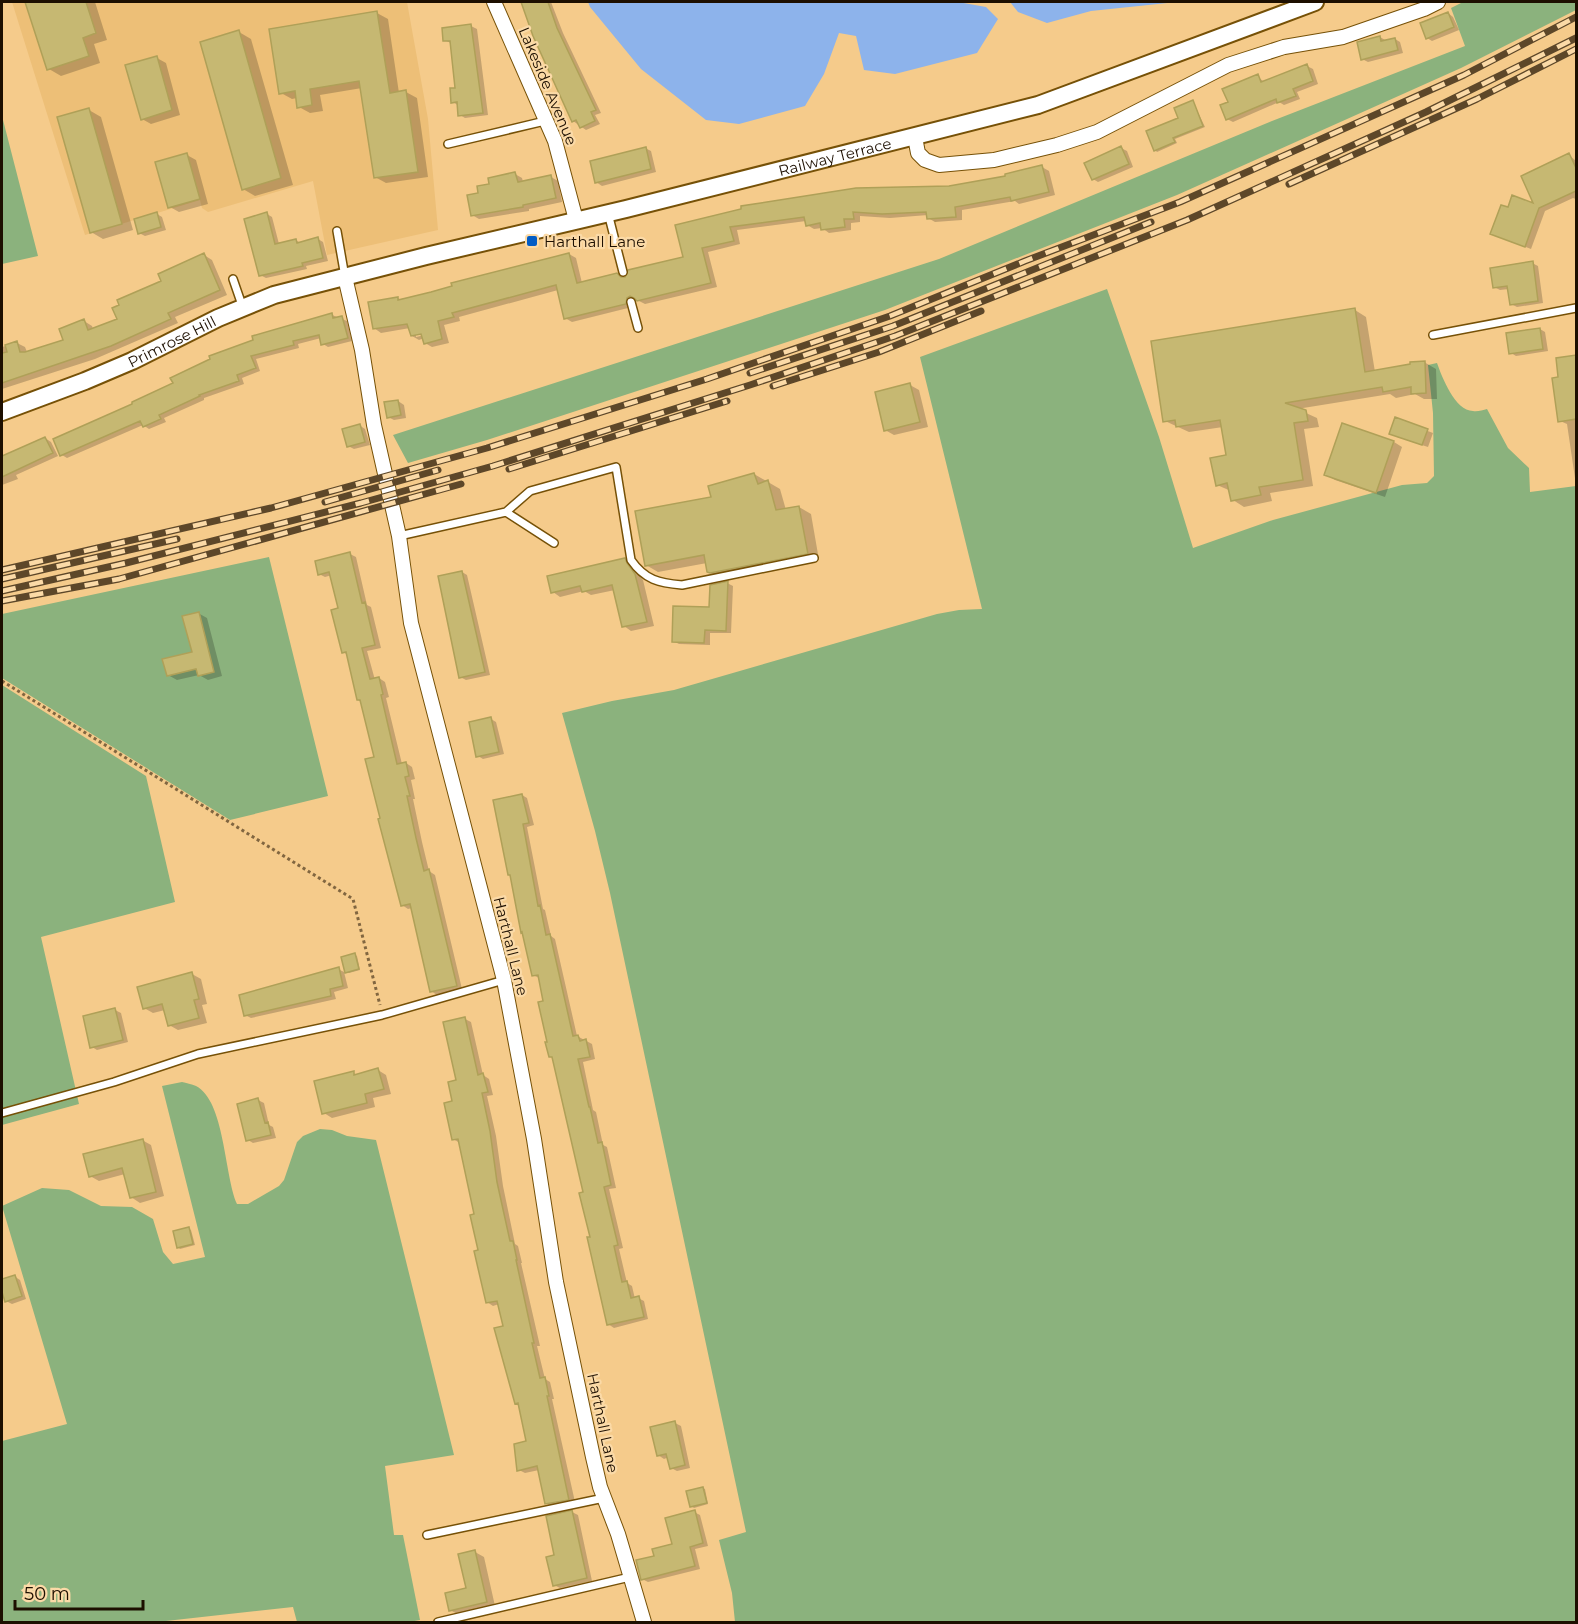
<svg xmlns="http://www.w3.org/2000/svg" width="1578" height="1624" font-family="Montserrat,sans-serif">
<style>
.built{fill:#edbf77}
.green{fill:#8bb27d}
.water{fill:#8db3eb}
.shadow{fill:#0003;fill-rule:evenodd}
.building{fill:#c6b872;stroke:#afa058;stroke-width:1.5}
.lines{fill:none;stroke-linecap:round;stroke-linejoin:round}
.service-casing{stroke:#765107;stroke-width:10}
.minor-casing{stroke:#765107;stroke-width:16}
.tertiary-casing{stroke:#765107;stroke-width:20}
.path{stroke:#816640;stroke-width:3;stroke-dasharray:3 3;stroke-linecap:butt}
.service{stroke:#fff;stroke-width:7}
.minor{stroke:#fff;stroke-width:14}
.tertiary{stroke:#fff;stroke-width:16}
.rail-casing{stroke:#5d4729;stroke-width:7}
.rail{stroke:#fbdaa7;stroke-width:4.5;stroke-dasharray:14;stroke-linecap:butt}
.poi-dot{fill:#025cc5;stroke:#fbdaa7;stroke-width:2}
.labels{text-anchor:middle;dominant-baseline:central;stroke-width:4.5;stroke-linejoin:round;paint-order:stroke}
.street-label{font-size:15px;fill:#1d0f00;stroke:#fbdaa7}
.poi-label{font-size:15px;fill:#1d0f00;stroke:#fbdaa7;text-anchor:start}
</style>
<rect width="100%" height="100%" fill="#f5cb8b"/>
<path class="built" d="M12,2H407L428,119L438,230L327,255L313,181L208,212L202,208L200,200L85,235Z"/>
<path class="green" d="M1463,2H1576V10L1461,68L1177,195L885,310L487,440L408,463L393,435L939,259L1272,121L1465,46L1451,8Z
M2,116L38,256L2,264Z
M1107,289L1159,437L1193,548L1273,520L1402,485L1427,483L1434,476L1433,413L1428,365L1437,363C1442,377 1455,411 1473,411C1477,412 1483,410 1487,409L1508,448L1529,468L1530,492L1576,486V1622H735L732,1593L719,1540L746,1532L610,893L595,831L562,713L612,701L674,690L937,614L959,610L982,609L920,357Z
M269,557L328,796L230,820L2,678V614Z
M2,685L146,776L175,902L41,937L79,1104L2,1125Z
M182,1082C186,1083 192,1084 196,1086C225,1101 224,1174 237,1204H248L279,1186L284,1180L297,1142L303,1136L320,1129L332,1130L347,1136L376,1140L454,1455L385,1466L394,1535H403L420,1620L409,1622H297L293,1607L157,1622H2V1441L67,1424L2,1206L42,1188L69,1190L101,1206L132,1207L153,1219L163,1252L173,1264L205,1257L162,1086Z"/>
<path class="water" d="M588,2H958L986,7L998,19L977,53L895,74L864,70L856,36L839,33L824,74L805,106L739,124L706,120L641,69L590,7Z
M1010,2H1177L1091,11L1047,23L1018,12Z"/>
<path class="shadow" d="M27,2H95L107,40L94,44L100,63L61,76L49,69Z
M523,2H551L563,33L601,113L595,115L600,124L586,130L573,121L535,35Z
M377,13L388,19L399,93L406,92L417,98L428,177L386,183L375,177L362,88L320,95L323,111L310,113L299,107L297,98L292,99L281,93Z
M1448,13L1453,17L1459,30L1432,41L1427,38Z
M471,26L477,29L488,115L465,118L460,115L459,106L453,102L457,89L451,43L444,40Z
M239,32L251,39L293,185L255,196L243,189Z
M1380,37L1385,40L1395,39L1400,42L1403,53L1368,62L1362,59Z
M157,58L166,63L180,115L151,124L142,119Z
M1307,66L1313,69L1318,84L1297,92L1300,99L1284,105L1279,102L1233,122L1227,119L1230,103L1257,76L1264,82Z
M1193,102L1205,127L1175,139L1177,143L1157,152L1155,150Z
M89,110L101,117L133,230L103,239L91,232Z
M645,148L651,151L656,172L602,186L596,182Z
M1121,148L1127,151L1133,167L1098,182L1093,179Z
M187,155L196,160L208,204L179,212L170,207Z
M1569,155L1576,161V199L1573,198L1545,211L1531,249L1492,234L1509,209L1536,206Z
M1042,167L1049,171L1055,195L1019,204L1015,201L962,210V220L935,222L928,218V215L890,218L860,216V222L851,223V230L829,233L822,228L814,229L807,225L806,221L737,230L740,244L708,252L717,287L645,304L637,300L633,302L632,307L572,322L565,318L558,290L459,317L460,321L444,325L449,343L432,347L425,343L424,338L419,340L412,336L410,328L381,333L374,328L398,298L401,300L569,254L576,258L582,283L617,275L625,279L685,258L677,226L949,187L1007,177ZM416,334H429L416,337Z
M515,174L522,178L523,182L551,177L558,181L562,202L529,209V211L479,219L472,215L480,194L491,185Z
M157,214L162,217L166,230L145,236L139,233Z
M267,214L272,217L279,244L295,240L301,243L318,239L323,242L328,261L306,266L307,269L266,278L260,275Z
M204,255L212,260L227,295L175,317L178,323L95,359L2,389V347L17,343L25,347L27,352L64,341L84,321L92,326L93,329L119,320L163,281Z
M1532,263L1538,266L1543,303L1517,307L1511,304L1509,289L1500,290L1494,287Z
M1355,310L1366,317L1375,372L1424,362L1436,369L1437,399H1424L1415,394L1396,398L1390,394L1297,409L1317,418L1319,427L1304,429L1313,486L1270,493L1272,501L1244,507L1233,500L1231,491L1217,485L1227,456L1223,427L1189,432L1165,421Z
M332,315L347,321L352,341L328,347L323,344L321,338L298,344L299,348L256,359L260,371L242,378L244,384L204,398V400L164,418L166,422L149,429L143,425L67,458L62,455L55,440Z
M1540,329L1545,332L1548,351L1516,356L1511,353Z
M1576,356V485L1567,424L1560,421V378Z
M910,385L919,390L928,427L894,435L885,430Z
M398,401L404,405L406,418L394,420L388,417Z
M1396,419L1433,433L1428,447L1397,437Z
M359,425L365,429L370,445L354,449L348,446Z
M45,438L51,442L58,456L16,475L18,479L2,485V455L6,456Z
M1394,442L1402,447L1385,497L1335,480L1326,475Z
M754,474L780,489L786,510L799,507L811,514L819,560L724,579L708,572L707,563L658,572L646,565L713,499Z
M350,554L356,557L367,605L371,607L381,648L367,651L375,680L379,678L385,682L389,697L386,698L402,764L406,763L412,767L415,779L411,780L415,799H413L422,842L429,871L435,875L462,989L437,995L431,991L412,908L408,909L402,905L375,758L362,702L358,700L348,655L343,652L340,610L332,575L325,577L319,574Z
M625,560L633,564L634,569L643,580L654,626L631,631L624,626L615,590L591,595L584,591L560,597L553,592Z
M462,572L467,575L490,675L466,680L460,677Z
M727,583L733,586L731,633H710V645L679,644L673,641L711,609Z
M198,613L207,618L222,676L208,680L199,675L177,680L168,675L193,653Z
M491,719L496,722L504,754L483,759L478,756Z
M522,795L527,798L534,825L527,827L543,909L545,910L551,936L555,939L577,1036L592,1044L595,1059L583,1062L593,1110L596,1112L603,1145L607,1147L616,1188L609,1189L623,1248L619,1249L627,1283L632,1286L635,1299L638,1298L644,1301L648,1319L614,1328L608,1324L585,1193L554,1058L550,1056L545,1002L539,978L533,975L524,933Z
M355,955L357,956L360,970L349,973L347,972Z
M338,969L344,972L348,988L334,992L336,999L251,1018L245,1015Z
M192,974L201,979L207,1004L202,1005L207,1023L178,1030L169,1025L165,1010L153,1013L144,1008Z
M115,1010L121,1013L128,1042L97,1050L92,1047Z
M465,1019L471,1022L483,1075L489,1079L493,1095L487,1096L496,1136L503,1186L515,1244L518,1246L522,1263H521L540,1346H537L545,1379L550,1382L554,1399H552L575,1502L553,1507L547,1504L539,1470L525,1473L519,1470L528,1442L520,1405L516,1403L499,1304L493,1306L487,1302L476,1215L460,1143L453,1139L454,1103Z
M378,1070L386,1075L391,1094L373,1098L375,1107L332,1118L324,1113L353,1073L358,1075Z
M258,1100L264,1103L269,1125L273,1127L276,1138L253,1143L248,1140Z
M142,1140L151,1145L164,1196L140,1203L131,1197L125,1174L99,1181L90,1176Z
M189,1229L191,1230L195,1245L180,1249L178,1247Z
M14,1276L20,1280L26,1299L12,1304L6,1301L2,1281Z
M675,1423L681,1426L690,1468L677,1471L671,1468L669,1457L664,1459L658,1455Z
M702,1488L705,1489L708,1504L694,1508L691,1506Z
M572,1512L578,1515L592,1581L560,1588L554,1585L556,1556Z
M694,1512L700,1515L708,1546L695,1549L700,1569L648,1582L642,1579L656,1557L674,1545Z
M475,1552L484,1557L495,1606L459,1615L450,1610L467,1589Z"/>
<path class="building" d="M25,2H86L96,33L83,38L89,56L47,70Z
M521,2H548L557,28L596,110L591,112L595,121L580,128L576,120L572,122L533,36Z
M377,11L390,93L406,90L418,172L374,178L359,81L310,89L312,105L297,108L295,91L279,94L269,29Z
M1448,12L1454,27L1426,39L1420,23Z
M471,24L483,113L458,116L457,102L451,103L450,88H455L450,41H443L442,28Z
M239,30L281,178L242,190L200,42Z
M1380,36L1381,41L1395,38L1398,50L1361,60L1357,42Z
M157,56L172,110L141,120L125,65Z
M1307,64L1313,81L1293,89L1296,96L1277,103L1276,99L1226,120L1220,105L1228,102L1222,89L1258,74L1261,82Z
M1193,100L1203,126L1173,138L1175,142L1154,151L1146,131L1178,118L1174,108Z
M89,108L122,224L90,233L57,117Z
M1121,146L1129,164L1092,180L1084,163Z
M646,147L651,169L595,183L590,161Z
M187,153L200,199L168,208L155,162Z
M1569,153L1576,168V191L1539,208L1525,247L1490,234L1501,205L1508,207L1512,195L1533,203L1521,176Z
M1042,165L1049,192L1011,201L1010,197L955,207L956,217L927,219L926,212L882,214L853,212L854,219H844L845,227L821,230L820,223L806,226L804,217L730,227L734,241L702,248L711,283L637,301L634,298L630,296L627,298L626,304L564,319L556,285L452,313L454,317L438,321L442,339L424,344L421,334L411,336L407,324L373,329L368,302L398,297V300L431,292L452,286L451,283L569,253L577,283L617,273L621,277H625L628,270L683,257L675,225L741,209V206L856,188L949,186L1005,176V174Z
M515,172L518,182L551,175L556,198L523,205V207L471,216L467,195L478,193L477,186L489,184L488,178Z
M157,212L161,227L138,234L134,219Z
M267,212L275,244L296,239L297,243L318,237L323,258L302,263L303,266L259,276L244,219Z
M204,253L220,290L168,313L171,319L111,346L2,383V353L7,352L5,345L17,341L20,352H25L63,340L59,329L84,319L88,330L117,319L112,308L119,305L117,300L161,281L158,274Z
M1533,261L1538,301L1510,305L1507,286L1493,288L1490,268Z
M1355,308L1365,372L1410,364V362L1425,361L1426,393L1411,394V387L1383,392L1382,387L1285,403L1306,410L1308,421L1294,423L1303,480L1259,487L1261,495L1231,501L1227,483L1216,486L1210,458L1226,455L1220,420L1176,427L1175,420L1163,422L1151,341Z
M332,313L333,318L342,316L348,338L321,345L319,335L293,341L294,345L251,356L256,368L237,375L239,381L199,395L200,396L159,415L161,419L143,427L140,421L60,456L53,439L132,404V402L173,383L170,378L210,359L209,356L253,340L252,336Z
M1540,328L1543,349L1509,354L1506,333Z
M1576,355V419L1558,422L1552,378L1558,377L1556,358Z
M910,383L920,422L884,431L875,392Z
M398,400L401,415L387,418L384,402Z
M1395,417L1428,429L1422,445L1389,434Z
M1342,423L1394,441L1376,493L1324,475Z
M360,424L365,442L347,447L342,429Z
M45,437L53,453L2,477V456Z
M754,473L758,484L768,480L776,510L799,506L808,554L710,573L707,572L704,555L645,566L635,511L711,497L708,486Z
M350,552L362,603L365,602L375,645L362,648L370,679L379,677L383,694L381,695L397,764L406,762L409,776L405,777L410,796H407L416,838L424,871L429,869L457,986L430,992L410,904L401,906L378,819L380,818L365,759L374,757L360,700H357L346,652L342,653L331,610L338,608L329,572L318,575L315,561Z
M625,558L627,563L635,574L647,622L622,627L612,585L582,592L580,586L551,593L547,576Z
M462,571L485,672L459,678L438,576Z
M728,581L726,631L705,630L704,643L672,642L673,606L709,607L710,585Z
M199,612L214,672L198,676L196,669L167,676L162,659L192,652L182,616Z
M491,717L499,752L476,757L469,722Z
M522,794L529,823L523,824L538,906L540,905L546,935L550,934L573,1036L578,1035L580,1041L586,1039L590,1057L578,1059L589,1107H590L598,1143L602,1142L611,1185L604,1187L618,1245L614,1246L622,1282L627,1281L631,1298L639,1296L644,1317L607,1325L587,1237H590L579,1193L583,1192L552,1057H549L545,1042H547L538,1002L543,1001L538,975L532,976L522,932L521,933L510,875H508L493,800Z
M355,953L359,969L345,973L341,957Z
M339,967L343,986L330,989L331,996L244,1016L239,995Z
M192,972L199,999L194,1000L199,1018L168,1026L162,1004L143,1009L137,987Z
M115,1008L123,1040L90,1048L83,1016Z
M465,1017L478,1075L483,1073L488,1092L482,1093L490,1131L497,1182L510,1241H513L517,1260H516L534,1343H532L540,1378L545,1377L549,1396H547L569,1500L545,1504L537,1466L517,1471L514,1444L526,1441L518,1403L515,1404L494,1328L503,1326L497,1301L486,1303L474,1251L478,1250L470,1215L474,1214L458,1139L452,1140L444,1103L452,1101L448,1082L456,1080L443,1022Z
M378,1068L384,1089L365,1094L367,1103L322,1114L314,1081L354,1071V1075Z
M258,1098L265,1123L268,1122L271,1135L246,1141L237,1104Z
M143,1139L156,1192L130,1198L122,1168L89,1177L83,1154Z
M189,1227L193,1244L177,1248L173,1231Z
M15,1275L22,1296L5,1302L2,1292V1279Z
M675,1421L685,1465L670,1469L666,1454L657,1456L650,1427Z
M703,1487L707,1503L690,1507L686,1491Z
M572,1510L587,1578L553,1586L546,1557L554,1555L546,1516Z
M695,1510L703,1543L690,1547L695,1566L641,1580L636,1560L654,1556L652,1549L672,1544L665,1518Z
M475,1550L487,1602L449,1611L445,1593L466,1588L458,1554Z"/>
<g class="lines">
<g class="service-casing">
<path id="service" d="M448,144L545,121
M608,213L623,272
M337,231L345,277
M233,279L243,308
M631,302L638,328
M1433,335L1576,308
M506,512L530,491L616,467L631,560C645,580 659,583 682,585L814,558
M399,536L506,512L554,543
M2,1113L114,1082L198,1054L382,1015L504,980
M427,1535L604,1498
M438,1622L630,1577"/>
</g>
<g class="minor-casing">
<path id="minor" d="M494,2L555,141L576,220
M915,137L918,153L925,160L939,165L994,160L1057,145L1097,132L1228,65L1284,47L1343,37L1424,9L1438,2
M345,277L362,350L374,425L399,536L411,623L504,980L534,1139L556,1282L593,1457L600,1487L618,1534L644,1622"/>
</g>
<g class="tertiary-casing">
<g id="tertiary">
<path id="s1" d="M2,412L85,381L132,361L218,318L274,295L426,256L626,209L1038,105L1315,2"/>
</g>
</g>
<path class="path" d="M2,681L353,899L380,1005"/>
<use href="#service" class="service"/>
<use href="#minor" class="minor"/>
<use href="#tertiary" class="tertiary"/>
<g class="rail-casing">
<path id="rail" d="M1289,184L1477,99L1576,49
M750,373L893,326L1151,222
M773,386L879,352L981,311
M509,469L727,401
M325,502L438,470
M2,570L271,508L487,448L707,379L890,316L1025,261L1180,202L1464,75L1576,17
M2,579L177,539
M2,591L126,563L361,503L493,466L750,385L895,336L1187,220L1426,112L1576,38
M2,601L119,579L461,484"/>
</g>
<use href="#rail" class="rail"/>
</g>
<rect class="poi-dot" x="526" y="235" width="12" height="12" rx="3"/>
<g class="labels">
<g class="street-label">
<text transform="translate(548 86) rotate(67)">Lakeside Avenue</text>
<text stroke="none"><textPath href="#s1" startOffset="874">Railway Terrace</textPath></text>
<text stroke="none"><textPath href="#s1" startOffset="184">Primrose Hill</textPath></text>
<text transform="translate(511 946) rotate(76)">Harthall Lane</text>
<text transform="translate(603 1423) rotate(78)">Harthall Lane</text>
</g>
<g class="poi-label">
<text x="544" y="241">Harthall Lane</text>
</g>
</g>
<rect width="1578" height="1624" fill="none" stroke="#1d0f00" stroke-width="6"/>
<path d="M15 1600v9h128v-9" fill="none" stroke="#1d0f00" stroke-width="3"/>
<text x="24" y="1600" font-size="18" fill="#1d0f00" stroke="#fbdaa7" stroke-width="4.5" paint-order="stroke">50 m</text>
</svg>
